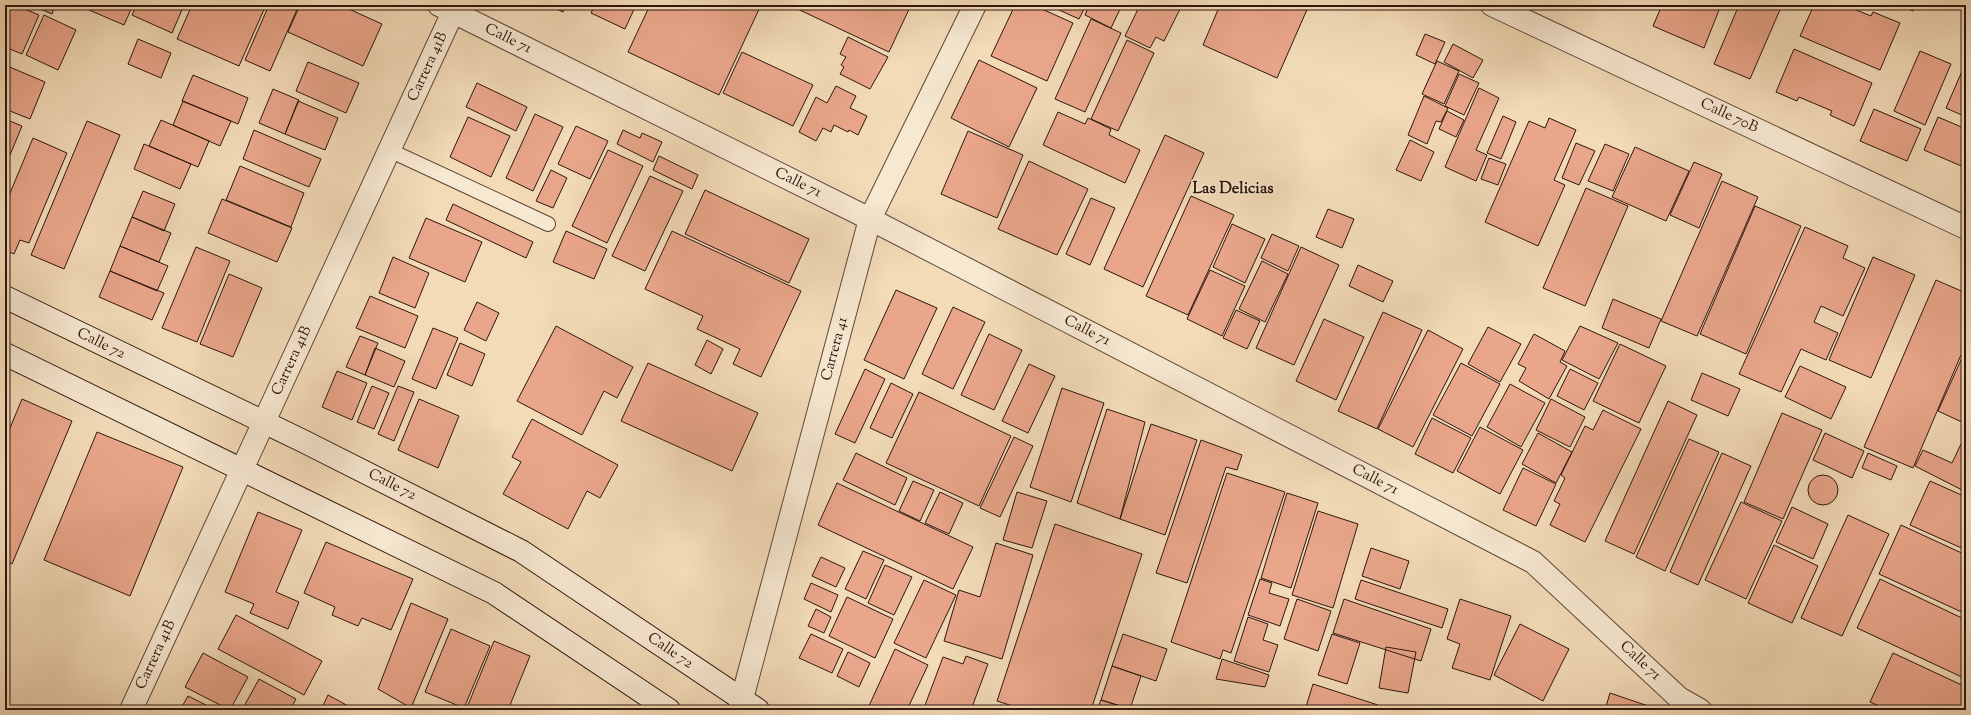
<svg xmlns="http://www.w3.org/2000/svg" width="1971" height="715" font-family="'Sorts Mill Goudy',serif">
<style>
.building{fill:#eaa68b;stroke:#2e160d}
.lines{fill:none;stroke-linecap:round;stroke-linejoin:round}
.service-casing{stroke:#5f4738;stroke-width:16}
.minor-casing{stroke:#5f4738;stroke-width:24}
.tertiary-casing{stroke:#5f4738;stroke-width:24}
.secondary-casing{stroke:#2e160d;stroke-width:24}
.service{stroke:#f7e8d1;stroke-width:14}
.minor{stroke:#f7e8d1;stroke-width:22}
.tertiary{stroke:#f7e8d1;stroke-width:22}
.secondary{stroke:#f7e8d1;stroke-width:22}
.labels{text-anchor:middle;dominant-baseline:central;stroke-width:3;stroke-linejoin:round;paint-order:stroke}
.street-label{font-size:15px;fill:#2e160d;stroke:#f7e8d1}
.neighbourhood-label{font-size:16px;font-weight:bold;fill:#2e160d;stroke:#f7e8d1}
</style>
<rect width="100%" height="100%" fill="#f3dbb8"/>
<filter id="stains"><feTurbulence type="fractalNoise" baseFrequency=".005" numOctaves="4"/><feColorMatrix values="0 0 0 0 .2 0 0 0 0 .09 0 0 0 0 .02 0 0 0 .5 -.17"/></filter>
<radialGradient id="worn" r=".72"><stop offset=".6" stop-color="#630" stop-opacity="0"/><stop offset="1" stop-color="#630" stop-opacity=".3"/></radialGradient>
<path class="building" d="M5,5H15L39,15L22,54L5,47Z
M31,5H55L52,14Z
M91,5H133L124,25L89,10Z
M137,5H184L172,33L132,15Z
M192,5H266L239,66L177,39Z
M269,5H299L270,71L245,60Z
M300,5H340L382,24L363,66L288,32Z
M547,5H566L563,12Z
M595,5H636L625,29L591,13Z
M650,5H761L719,95L628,52Z
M789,5H911L889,52Z
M1015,5H1033L1073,23L1047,81L991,56Z
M1048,5H1086L1079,19Z
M1089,5H1122L1111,28L1085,15Z
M1140,5H1182L1164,41L1156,37L1150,48L1125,36Z
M1220,5H1309L1277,78L1203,45Z
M1662,5H1721L1704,48L1653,26Z
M1739,5H1782L1750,79L1714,64Z
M1814,5H1844L1871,16L1873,12L1900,23L1880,70L1800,36Z
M1898,5H1915L1913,11Z
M44,15L76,30L58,70L26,55Z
M1091,19L1121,33L1085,112L1055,99Z
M1425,34L1445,42L1435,64L1416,55Z
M848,37L888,57L870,89L840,74L844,67L841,65L846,57L840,54Z
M138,39L171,53L161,78L128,64Z
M1127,40L1154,53L1118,131L1091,119Z
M1453,44L1483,60L1473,78L1444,62Z
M1794,49L1872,83L1854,126L1830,115L1832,111L1799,97L1797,101L1776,92Z
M1920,51L1951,64L1925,125L1894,111Z
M742,52L813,85L793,126L723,93Z
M979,60L1037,88L1009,147L951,118Z
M1437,61L1459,71L1444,104L1422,94Z
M308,62L359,83L346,113L296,91Z
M1966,62V117L1946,108Z
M5,65L45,82L30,119L5,109Z
M1459,74L1479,83L1464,115L1445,106Z
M193,75L248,98L238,124L182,101Z
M477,83L527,107L516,131L466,107Z
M836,86L856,96L850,108L867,116L858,135L849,130L848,132L834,125L831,132L823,128L816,141L799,132L816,97L827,103Z
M1479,88L1499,98L1476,150L1487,155L1476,181L1445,167Z
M273,89L299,100L285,134L259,123Z
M1424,96L1448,108L1441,122L1436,121L1427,144L1408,135Z
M183,101L231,121L220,146L173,125Z
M298,101L338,118L325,150L285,134Z
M1874,109L1921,129L1907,161L1860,141Z
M1447,111L1464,120L1456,137L1439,129Z
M1058,112L1085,124L1088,118L1111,129L1109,135L1140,150L1125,183L1043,145Z
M535,114L563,127L533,191L506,178Z
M1503,116L1516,122L1501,159L1487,153Z
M468,117L510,136L491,177L450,157Z
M1938,117L1966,129V168L1924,150Z
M1549,118L1576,130L1554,180L1565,185L1538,246L1485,222L1529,121L1545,128Z
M5,119L22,126L10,155L5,153Z
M161,120L209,141L198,167L149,146Z
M87,121L120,135L64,269L31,255Z
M576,126L608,141L590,179L558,164Z
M254,130L321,159L309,187L243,159Z
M623,130L640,138L642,133L662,142L653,162L617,144Z
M968,131L1023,155L997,218L941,194Z
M1165,135L1204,153L1143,287L1104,269Z
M33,138L67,153L29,243L20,240L14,254L5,250V205Z
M1410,140L1434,152L1421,181L1396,170Z
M1576,143L1595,151L1579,185L1562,178Z
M144,144L191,164L180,189L134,169Z
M1605,144L1629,154L1613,191L1588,181Z
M1635,147L1689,171L1666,221L1612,197Z
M608,150L643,166L607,243L572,226Z
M659,156L698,175L692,189L653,170Z
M1489,158L1506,164L1498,185L1481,179Z
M1029,161L1088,189L1057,255L998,229Z
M1694,162L1722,174L1699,228L1670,215Z
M240,166L304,193L291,227L226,200Z
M551,170L567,178L553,208L536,201Z
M650,176L683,191L645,271L612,256Z
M1722,181L1758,197L1697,336L1661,321Z
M1586,188L1628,206L1585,306L1543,288Z
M705,190L809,239L789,283L685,234Z
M143,191L175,204L164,231L132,217Z
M1191,196L1234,215L1188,315L1146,296Z
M1091,198L1115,208L1090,265L1066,254Z
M222,199L292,228L277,262L208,233Z
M453,204L533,242L526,258L446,220Z
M1755,206L1801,226L1746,354L1700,334Z
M1328,209L1354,219L1342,248L1316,237Z
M132,217L171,233L159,262L120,246Z
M426,218L482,242L465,282L409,258Z
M1232,224L1265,239L1245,283L1213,267Z
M1805,227L1848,246L1843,258L1865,268L1843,316L1821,306L1814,322L1838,333L1826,360L1801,349L1781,392L1739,374Z
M566,231L607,249L594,279L553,262Z
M672,231L801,291L761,377L733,364L740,349L697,329L703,316L645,289Z
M1272,234L1299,246L1288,271L1261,258Z
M120,246L168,266L157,291L110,271Z
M196,247L230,261L197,342L162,328Z
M1301,247L1339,265L1294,365L1256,348Z
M393,257L429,273L415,308L379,293Z
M1873,257L1915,275L1871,378L1829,360Z
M1262,261L1288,274L1265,322L1239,309Z
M1358,265L1393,281L1383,302L1349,286Z
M1210,270L1245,286L1222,336L1187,319Z
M110,271L164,293L152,320L99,297Z
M229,274L262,288L233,357L200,344Z
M1936,280L1966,293V343L1913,468L1864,447Z
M896,290L937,308L904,379L864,360Z
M370,296L418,316L405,348L356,328Z
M1613,299L1661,319L1649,348L1602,328Z
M477,302L499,313L486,341L464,330Z
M953,307L985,322L953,389L922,374Z
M1236,310L1260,321L1247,349L1223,338Z
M1383,312L1422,330L1377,429L1338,411Z
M1324,319L1364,337L1336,400L1296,381Z
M556,326L633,367L617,398L604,391L582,435L517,401Z
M1580,326L1618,343L1599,379L1562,360Z
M1488,327L1521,344L1500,382L1468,364Z
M433,328L458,338L436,389L412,379Z
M1428,330L1463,349L1413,447L1378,429Z
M989,334L1022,350L994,410L961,395Z
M1534,334L1565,351L1560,362L1567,366L1549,399L1519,381L1526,368L1518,364Z
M360,336L378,343L365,375L346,367Z
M707,340L723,349L711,374L695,365Z
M460,343L485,354L472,386L447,375Z
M1620,344L1666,366L1639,423L1593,401Z
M375,348L405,361L394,387L365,375Z
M1966,349V424L1938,411Z
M648,363L758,413L732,471L621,421Z
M1461,363L1500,384L1472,436L1433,415Z
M1029,364L1055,376L1028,433L1002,421Z
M1800,366L1846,387L1831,419L1785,397Z
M865,369L885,379L855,443L835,434Z
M1570,369L1598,383L1584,410L1557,396Z
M337,371L367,383L352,420L322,407Z
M1702,373L1740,389L1728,416L1691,400Z
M891,383L913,394L892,438L870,428Z
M1510,384L1545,403L1521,447L1487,427Z
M372,386L389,393L374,429L357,422Z
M398,386L414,392L394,441L378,434Z
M1062,388L1104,403L1071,502L1030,487Z
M919,392L1011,436L979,506L886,463Z
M22,399L72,421L12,564L5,561V440Z
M419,399L459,416L438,468L398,450Z
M1551,399L1585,417L1570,447L1536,430Z
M1668,401L1697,415L1634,554L1605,541Z
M1107,409L1145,422L1120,519L1077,503Z
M1603,410L1641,429L1585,542L1550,525L1560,504L1554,501L1565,478L1561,475L1585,426L1593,430Z
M1782,413L1822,430L1783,519L1744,502Z
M1432,418L1471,438L1453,473L1415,454Z
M532,419L618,465L600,498L587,491L568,529L503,494L521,462L512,457Z
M1151,424L1197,440L1165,535L1120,519Z
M1480,427L1523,450L1500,494L1457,471Z
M97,432L183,467L130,596L44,560Z
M1538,433L1572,452L1556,483L1522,464Z
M1825,433L1864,451L1852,478L1813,460Z
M1014,437L1033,446L1000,517L980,508Z
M1689,439L1719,452L1665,571L1636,557Z
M1201,440L1242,455L1237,470L1226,467L1187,583L1156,573Z
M1961,444L1966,447V492L1915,466L1923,450L1952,463Z
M856,453L907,478L895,505L843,480Z
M1722,453L1751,466L1698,585L1670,572Z
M1868,453L1897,466L1891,480L1862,468Z
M1523,468L1556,484L1536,526L1503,510Z
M1227,473L1285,492L1231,653L1223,650L1220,659L1171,642Z
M1808 490a15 15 0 1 1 30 0a15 15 0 1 1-30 0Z
M913,481L934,490L920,521L899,511Z
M1930,481L1966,497V550L1910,525Z
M837,483L973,547L953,589L818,525Z
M940,492L963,503L949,534L925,523Z
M1017,492L1047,501L1032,548L1003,540Z
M1287,493L1318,503L1291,588L1261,578Z
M1741,502L1782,521L1746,599L1705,580Z
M1792,507L1828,524L1813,559L1776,542Z
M1318,511L1358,524L1333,608L1292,595Z
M258,512L302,530L276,592L299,602L288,629L250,613L254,604L225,592Z
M1848,515L1889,534L1842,636L1801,618Z
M1055,524L1142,554L1091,710H1025L997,701Z
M1901,525L1966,555V614L1879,574Z
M326,542L413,579L391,630L362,618L358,626L332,615L335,607L304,593Z
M996,543L1033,555L1002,659L944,641L959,590L980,597Z
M1774,545L1818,566L1792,623L1748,603Z
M1371,548L1409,561L1400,589L1362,576Z
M863,551L884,560L866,599L845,589Z
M821,557L845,568L836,587L812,576Z
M885,565L912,577L894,615L868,603Z
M1260,579L1272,583L1269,593L1289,599L1280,626L1248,615Z
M1880,579L1966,620V679L1857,628Z
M924,580L956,595L926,658L894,643Z
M1361,580L1448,609L1442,628L1355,599Z
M811,583L838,595L831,612L804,599Z
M847,597L893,619L875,658L829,636Z
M1297,599L1331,611L1318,651L1284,639Z
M1344,599L1431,629L1421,661L1333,633Z
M1460,599L1511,616L1490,680L1452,668L1460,644L1447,639Z
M411,603L448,619L411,708L378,689Z
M816,609L831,617L824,633L808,626Z
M236,615L322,661L304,695L218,649Z
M1248,617L1268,624L1263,640L1278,645L1269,672L1234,661Z
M1520,624L1569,649L1543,701L1494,675Z
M451,629L490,646L464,708L425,692Z
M811,634L843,649L832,673L799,658Z
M1123,634L1167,649L1156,681L1112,666Z
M1332,634L1360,643L1347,684L1318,675Z
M494,641L530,656L508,710H466Z
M1386,647L1416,652L1408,693L1379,688Z
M895,649L928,665L907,710H873L868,708Z
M848,652L870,663L859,687L837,676Z
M203,653L248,677L230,710L185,687Z
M1893,653L1966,687V701L1962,710H1888L1870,702Z
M966,656L988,664L971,710H914L916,705L924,708L943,657L963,664Z
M1222,659L1269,675L1265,687L1216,679Z
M1112,666L1141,676L1130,709L1101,700Z
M259,679L296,699L290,710H242Z
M1313,684L1378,705L1377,710H1305Z
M1610,693L1660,710H1605Z
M328,695L352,708L350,710H308L311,705L321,710Z
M188,696L216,710H180Z
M1101,700L1130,709L1132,710H1097Z
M1000,705L1012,710H998Z"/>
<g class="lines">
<g class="service-casing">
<path id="service" d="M389,150L548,224"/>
</g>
<g class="minor-casing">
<path id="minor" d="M439,5L870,219L1533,562L1679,698L1700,710
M1492,5L1966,228
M131,710L453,12"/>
</g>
<g class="tertiary-casing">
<path id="tertiary" d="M739,710L870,219L975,5"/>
</g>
<g class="secondary-casing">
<path id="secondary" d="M5,297L303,441L521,551L758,710
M5,354L494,593L669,710"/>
</g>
<use href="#service" class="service"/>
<use href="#minor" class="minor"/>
<use href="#tertiary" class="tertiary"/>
<use href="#secondary" class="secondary"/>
</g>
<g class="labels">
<g class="street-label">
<text transform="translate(508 39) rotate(26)">Calle 71</text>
<text transform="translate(428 67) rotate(-65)">Carrera 41B</text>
<text transform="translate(1729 116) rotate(25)">Calle 70B</text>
<text transform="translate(798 183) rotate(26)">Calle 71</text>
<text transform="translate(1087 331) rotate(27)">Calle 71</text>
<text transform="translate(101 344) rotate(26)">Calle 72</text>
<text transform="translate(835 349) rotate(-75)">Carrera 41</text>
<text transform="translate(292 361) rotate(-65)">Carrera 41B</text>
<text transform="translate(1375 480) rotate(27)">Calle 71</text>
<text transform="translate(392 485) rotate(27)">Calle 72</text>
<text transform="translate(670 651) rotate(34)">Calle 72</text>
<text transform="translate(156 655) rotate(-65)">Carrera 41B</text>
<text transform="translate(1640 661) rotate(43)">Calle 71</text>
</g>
<g class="neighbourhood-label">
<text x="1233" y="189">Las Delicias</text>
</g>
</g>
<rect width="1971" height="715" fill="none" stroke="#f3dbb8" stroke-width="20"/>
<rect x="6" y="6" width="1959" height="703" fill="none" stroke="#2e160d" stroke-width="2"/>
<rect x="10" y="10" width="1951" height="695" fill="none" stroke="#2e160d"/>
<rect width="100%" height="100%" filter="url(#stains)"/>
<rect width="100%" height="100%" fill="url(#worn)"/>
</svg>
